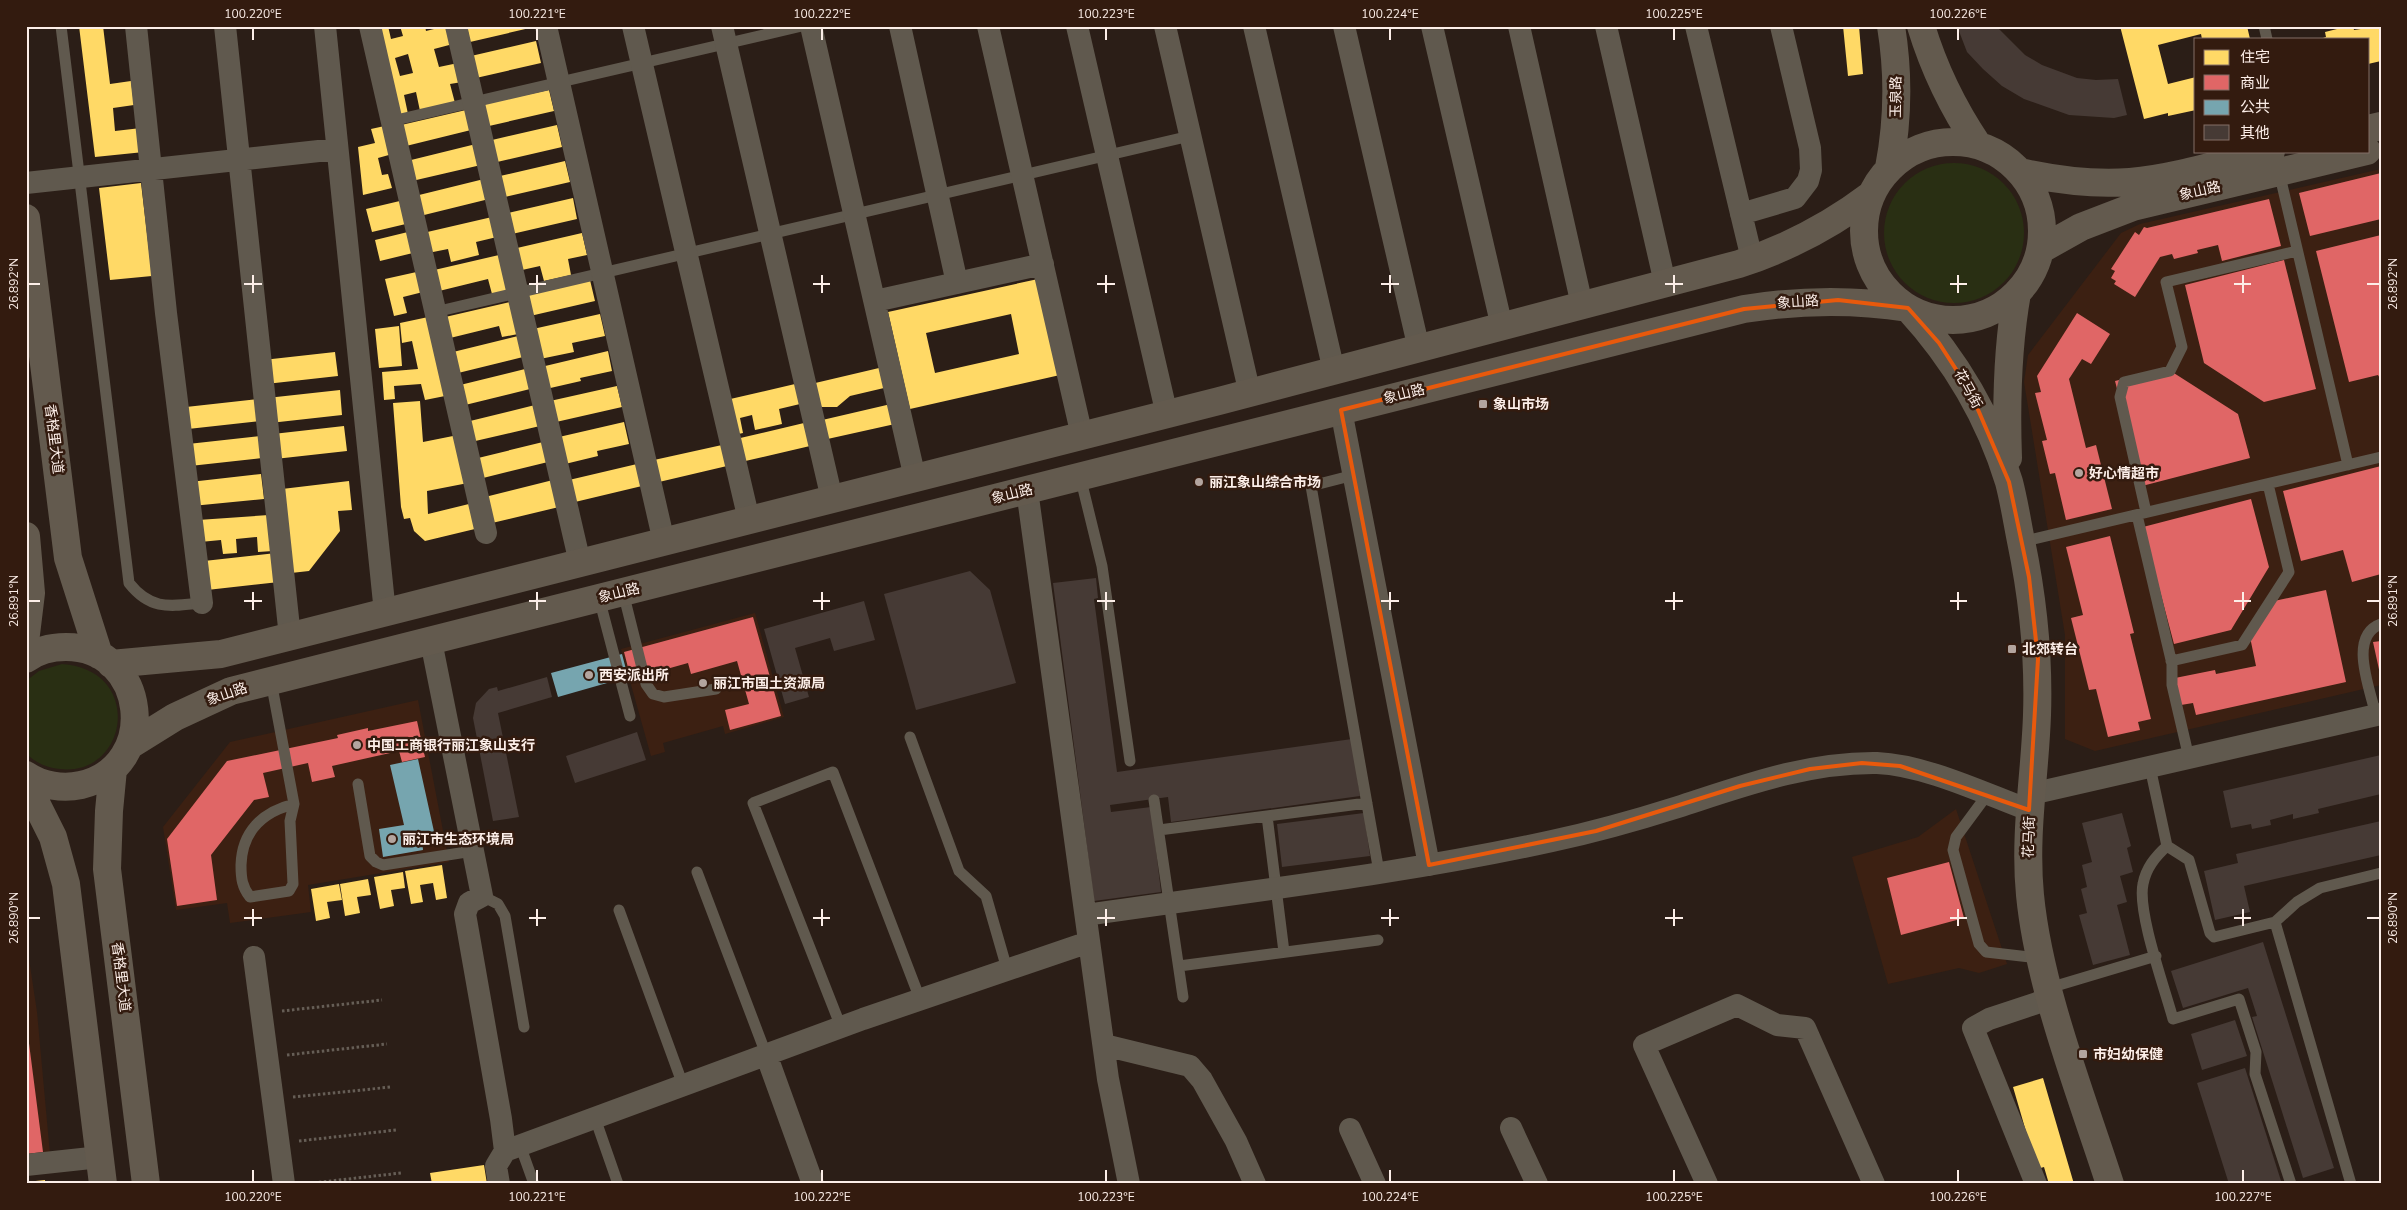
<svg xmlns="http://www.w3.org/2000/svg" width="2407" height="1210" font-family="'Nunito Sans','Noto Sans SC',sans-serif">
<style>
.built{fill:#3c2012}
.green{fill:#292f13}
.homes{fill:#ffd966;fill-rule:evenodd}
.shops{fill:#e06666}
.public{fill:#76a5af}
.building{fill:#463a35}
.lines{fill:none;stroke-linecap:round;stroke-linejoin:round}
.path{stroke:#665e56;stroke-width:3;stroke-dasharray:2.5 2.5;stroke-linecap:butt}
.lane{stroke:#60594e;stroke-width:11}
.street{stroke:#60594e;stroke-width:22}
.secondary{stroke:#635a4e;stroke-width:28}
.marked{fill:none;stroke:#e8590c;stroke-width:4;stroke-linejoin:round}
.ticks{fill:none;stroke:#fceee8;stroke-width:2}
.poi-dot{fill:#b3a59f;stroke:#331b0f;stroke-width:2}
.labels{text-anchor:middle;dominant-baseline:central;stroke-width:5;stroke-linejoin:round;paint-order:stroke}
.street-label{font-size:14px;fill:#fceee8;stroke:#331b0f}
.poi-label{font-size:14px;font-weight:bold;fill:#fceee8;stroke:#331b0f;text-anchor:start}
.neatline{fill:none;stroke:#fceee8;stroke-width:2}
.ticks-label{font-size:12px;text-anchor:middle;fill:#fceee8}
</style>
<rect width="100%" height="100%" fill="#2b1e17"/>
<path class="built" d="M2381,169V685L2095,751L2065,739V635L2024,382L2028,355L2121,233L2140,224Z
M755,613L784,717L725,734L723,726L663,743L665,752L651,756L621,649Z
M418,700L449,862L308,885L311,912L230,923L227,903L176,910L163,827L230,742Z
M1956,809L2007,964L1979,973L1959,968L1888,984L1852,857L1918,837Z
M26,939L37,1012L50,1154L26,1156Z"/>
<path class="green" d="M1884 233a70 70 0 1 1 140 0a70 70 0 1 1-140 0Z
M62,664C145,670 128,777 60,769C47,768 34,762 26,753V681L39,671Z"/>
<path class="homes" d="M79,26H103L110,84L131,81L134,105L113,108L115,131L141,128L144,152L95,157Z
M376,26H388L391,39L403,36L400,26H425L426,31L446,26L453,44L434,49L439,67L458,63L462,82L450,84L455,103L420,111L416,92L404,95L408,114L397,116ZM408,54L413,73L400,76L395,58Z
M467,26H534V27L470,42Z
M1843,26H1859L1863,74L1848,76Z
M2120,26H2247L2250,39H2202L2201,34L2158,45L2168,84L2196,77V110L2168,116V113L2144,119Z
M2349,26H2353L2354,30L2381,26V61L2368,64V39H2320L2326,37L2325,32Z
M536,41L541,63L476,78L471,56Z
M549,90L554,111L489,126L484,104Z
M466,110L471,130L402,147L397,126Z
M389,125L396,153L378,158L382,175L388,174L392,188L363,195L358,147L375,143L371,129Z
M557,125L562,147L497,162L492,140Z
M476,144L481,165L412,181L407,161Z
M565,161L570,182L505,197L500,176Z
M484,179L489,199L420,216L415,196Z
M141,183L152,276L110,280L99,188Z
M573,198L577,219L512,234L508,213Z
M404,200L410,223L372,232L366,209Z
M492,217L497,237L476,242L479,255L451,262L448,249L428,253L423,233Z
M412,231L417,252L380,261L375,240Z
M582,233L587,255L568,259L571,275L544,281L540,266L522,270L517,248Z
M499,255L508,290L492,294L488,279L435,292L430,271Z
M421,271L427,291L403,297L407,313L394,316L385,279Z
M1038,279L1060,375L910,409L888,312ZM1011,314L1019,354L935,373L926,333Z
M590,280L595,301L530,316L525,295Z
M510,302L518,334L502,337L499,326L446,339L441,318Z
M600,314L605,336L572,343L574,352L540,359L533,329Z
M433,316L450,395L425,400L421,384L394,386L395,399L384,400L382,372L418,369L412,341L402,343L400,323Z
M399,326L402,366L379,368L375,329Z
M518,336L523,357L454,374L449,353Z
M608,351L612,371L580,378L581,381L546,389L541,367Z
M335,352L338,376L266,384L263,360Z
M879,368L884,388L850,396L837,407H822L816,404L811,384Z
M525,369L530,389L461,406L456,386Z
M795,384L800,404L779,409L782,424L755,430L752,415L740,418L743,433L734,435L726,400Z
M617,386L622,407L556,422L550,401Z
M340,390L342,415L270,423L267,398Z
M258,399L260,421L188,429L186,407Z
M420,401L423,442L458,435L468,483L427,491L428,514L473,503L479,528L425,541L414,531L410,518L404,519L401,507L393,403Z
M891,404L895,424L823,440L818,421Z
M535,405L540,426L471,442L466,422Z
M624,422L629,444L597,451L598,456L565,464L559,437Z
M804,423L810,446L741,462L736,439Z
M344,426L347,451L275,459L273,434Z
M260,436L262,458L190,466L188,444Z
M543,442L548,462L479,479L474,459Z
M722,445L727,466L659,482L654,460Z
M637,464L642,486L575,502L569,480Z
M261,474L264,499L192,506L190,482Z
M553,480L559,507L492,523L485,497Z
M349,481L352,510L338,511L340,531L309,571L291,573L282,489Z
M269,515L273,551L258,552L257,537L236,539L237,553L223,554L221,540L200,542L198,520Z
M276,553L279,582L207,590L204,561Z
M442,865L447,898L436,900L433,883L420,885L423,902L411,904L405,871Z
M403,872L405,888L391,890L394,906L380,909L374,877Z
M368,879L371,895L357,897L360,913L345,916L340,884Z
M339,884L342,900L327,902L330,918L316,921L311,889Z
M2043,1078L2074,1184H2049L2044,1167L2037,1169L2013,1087Z
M484,1165L487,1184H432L430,1173Z
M45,1180V1184H26V1182Z"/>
<path class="shops" d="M2381,173V219L2310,236L2299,193Z
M2269,199L2281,246L2222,261L2218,245L2197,250L2198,253L2174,259L2172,254L2160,257L2135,297L2114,284L2116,281L2111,278L2115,271L2111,269L2135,232L2139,235L2144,227L2147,228Z
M2381,235V380L2378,375L2349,382L2316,251Z
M2284,260L2316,389L2264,402L2204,363L2185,285Z
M2077,313L2110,334L2091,364L2082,359L2069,379L2086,448L2096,445L2112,509L2066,520L2055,473L2050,474L2042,441L2047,440L2035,393L2041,392L2037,376Z
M2166,368L2238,414L2250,458L2142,486L2115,381Z
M2381,466V574L2352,582L2343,550L2301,561L2283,491Z
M2251,499L2269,567L2231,630L2174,644L2143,527Z
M2110,536L2134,633L2130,634L2151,719L2138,722L2140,730L2108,737L2096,689L2089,690L2071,618L2083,615L2066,547Z
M2326,590L2346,682L2196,715L2193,703L2181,705L2175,678L2215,670L2216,674L2256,666L2250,637L2274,601Z
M753,617L781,716L730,730L725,710L749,704L737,661L691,674L688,663L631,679L624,652Z
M2381,641V674H2380L2373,642Z
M417,721L425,757L402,762L399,751L332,766L335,777L312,782L308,763L263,773L269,797L254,800L211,855L217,900L177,906L167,839L227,761L338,738L337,735L368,728V731Z
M1949,862L1964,918L1901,935L1887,878Z
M26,1020L43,1152L26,1154Z"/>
<path class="public" d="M622,654L628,677L558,697L551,673Z
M418,759L435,836L422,839L423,850L383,857L379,829L404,825L390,765Z"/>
<path class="building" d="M1957,26H1996L2025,55L2042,65L2077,78L2096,80L2118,79L2127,115L2114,118L2069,115L2024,99L2002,86L1983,69L1967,52Z
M970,571L990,590L1016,683L916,710L884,594Z
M1096,578L1098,598L1094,599L1117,772L1352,739L1360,796L1171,822L1168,797L1110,805L1111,812L1151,807L1161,892L1094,901L1053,583Z
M864,601L875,640L834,651L830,638L795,648L809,697L785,704L764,629Z
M547,677L552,697L498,713L519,817L493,821L473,718L476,703L489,689L497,687L498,691Z
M637,732L646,760L575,783L566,756Z
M2381,755V794L2318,809L2319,813L2293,819V814L2270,820L2271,825L2252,829L2251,824L2231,828L2223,791Z
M1364,813L1370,856L1282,867L1277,824Z
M2122,813L2131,846L2127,848L2133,872L2120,876L2127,902L2117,905L2130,955L2093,965L2079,915L2087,913L2081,889L2087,887L2082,865L2092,862L2082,823Z
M2381,821V855L2244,886L2250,912L2215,920L2204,871L2238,863L2236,854Z
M2263,942L2334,1168L2303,1178L2252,1017L2257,1016L2248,988L2183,1008L2171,971Z
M2235,1020L2247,1056L2202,1070L2191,1034Z
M2245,1068L2282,1184H2229L2197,1083Z"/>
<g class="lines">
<path class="path" d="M282,1011L382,1000
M287,1055L387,1044
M293,1097L391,1087
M299,1141L396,1130
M304,1184L401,1173"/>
<path class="lane" d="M61,26L129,583C151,611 171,606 202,603
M2264,26L2267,39
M392,121L802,26
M2279,172L2348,465
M435,312L1190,136
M1354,475L1311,486L1379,872
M1080,476L1102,566L1130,761
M2146,512L2120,397L2124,382L2170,371L2182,347L2166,282L2297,251
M2137,515L2172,664V685L2189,758
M2021,542L2381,457
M623,592L646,684L653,694L664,697L716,689
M599,598L630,716
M2171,661L2242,645L2289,572L2268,484
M271,681L294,804L290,821L293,884L289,891L250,897C242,887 241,878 241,865C242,832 262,812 294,804
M2376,716C2371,691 2347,636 2381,624
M910,737L959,871L986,896L1007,969
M2150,767L2167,846C2155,857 2146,868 2143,884C2137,912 2165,989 2173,1019L2239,999L2256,1052L2255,1074L2291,1184
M358,784L370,856L376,862L383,865L473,851
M1987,795L1956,837L1953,850L1979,944L1986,952L2039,958
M1154,800L1183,997
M1267,816L1284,952
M1159,830L1367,803
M2167,846L2189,860L2210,933L2214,937L2275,922L2297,902L2320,888L2381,873
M697,872L766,1054
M482,896L498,904L505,916L524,1027
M619,910L683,1085
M2275,922L2351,1184
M1179,966L1378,940
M2049,988L2156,956
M841,1027L753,803L833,772L920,999
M595,1118L618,1184
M520,1145L534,1184"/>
<path class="street" d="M136,26L166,313L202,603
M225,26L290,637
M325,26L385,613
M370,26L486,533
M456,26L580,563
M546,26L664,542
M633,26L749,520
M722,26L832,499
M811,26L915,478
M900,26L957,283
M988,26L1082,436
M1077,26L1167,415
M1165,26L1250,394
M1254,26L1334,371
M1344,26L1419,349
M1432,26L1502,327
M1519,26L1582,305
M1606,26L1665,283
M1696,26L1752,259
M26,183L337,149
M1741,214L1795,198L1808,181L1811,170L1810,148L1781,26
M875,301L1043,264
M1341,410L1429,865
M1027,490L1108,1079L1129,1184
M431,641L482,896L469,903L465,914L501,1119L505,1151L496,1166L499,1184
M2031,794L2381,714
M1086,915C1241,892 1398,875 1552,841C1594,832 1637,820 1678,807C1743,786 1807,762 1877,763C1925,765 1983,793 2029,810
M254,957L284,1184
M1104,1045L1190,1066L1202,1080L1236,1141L1255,1184
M766,1054L813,1184
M1511,1128L1537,1184
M1350,1129L1375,1184
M505,1151L863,1019L1089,942
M26,1165L100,1157
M1707,1184L1644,1045L1737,1005L1777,1025L1805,1028L1874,1184
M2036,1184L1973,1028L1989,1019L2052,998"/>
<path class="secondary" d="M1921,26C1934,69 1953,108 1978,145
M2368,129L2381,126
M1864 231a89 89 0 1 1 178 0a89 89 0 1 1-178 0Z
M1889,168C1898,121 1899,75 1891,26
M2020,172C2056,180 2092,185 2130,182C2177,178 2225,162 2271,151
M26,218L68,558L99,655
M2040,250L2081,227L2133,207L2367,151
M1908,308C1954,358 1989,416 2009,482C2014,501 2017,521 2021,541C2033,599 2039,655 2037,715C2035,775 2024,834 2030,895C2039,988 2081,1094 2110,1184
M2008,458C2006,402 2007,349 2017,293
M26,536L31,593L26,634
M26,659C38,650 52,647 66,647C148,647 161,767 81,785C63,789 42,786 26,775
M111,664L221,654L1219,401L1739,264C1788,248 1830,226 1871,195
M130,745L175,717L231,691L1744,309C1800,300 1852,299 1908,308
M113,769L109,811L107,869L146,1184
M26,783L53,837L66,884L103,1184"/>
</g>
<path class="marked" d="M1838,300L1908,308L1939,343L1970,391L2009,482L2029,577L2038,659L2029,810L1900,766L1862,763L1810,769L1740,786L1596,831L1429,865L1341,410L1744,309Z"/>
<path class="ticks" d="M253,28V40M537,28V40M822,28V40M1106,28V40M1390,28V40M1674,28V40M1958,28V40M253,275V293M537,275V293M822,275V293M1106,275V293M1390,275V293M1674,275V293M1958,275V293M2243,275V293M28,284H40M244,284H262M529,284H546M813,284H830M1097,284H1115M1381,284H1399M1665,284H1683M1950,284H1967M2234,284H2251M2367,284H2380M253,592V610M537,592V610M822,592V610M1106,592V610M1390,592V610M1674,592V610M1958,592V610M2243,592V610M28,601H40M244,601H262M529,601H546M813,601H830M1097,601H1115M1381,601H1399M1665,601H1683M1950,601H1967M2234,601H2251M2367,601H2380M253,909V926M537,909V926M822,909V926M1106,909V926M1390,909V926M1674,909V926M1958,909V926M2243,909V926M28,918H40M244,918H262M529,918H546M813,918H830M1097,918H1115M1381,918H1399M1665,918H1683M1950,918H1967M2234,918H2251M2367,918H2380M253,1170V1182M537,1170V1182M822,1170V1182M1106,1170V1182M1390,1170V1182M1674,1170V1182M1958,1170V1182M2243,1170V1182"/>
<g class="poi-dot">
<rect x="1478" y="399" width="10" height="10" rx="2.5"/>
<circle cx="2079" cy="473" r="5"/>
<circle cx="1199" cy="482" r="5"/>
<rect x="2007" y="644" width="10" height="10" rx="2.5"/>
<circle cx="589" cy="675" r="5"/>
<circle cx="703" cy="683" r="5"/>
<circle cx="357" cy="745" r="5"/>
<circle cx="392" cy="839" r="5"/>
<rect x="2078" y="1049" width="10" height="10" rx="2.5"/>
</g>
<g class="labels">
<g class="street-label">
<text transform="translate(1896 97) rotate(-89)">玉泉路</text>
<text transform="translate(2200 191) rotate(-13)">象山路</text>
<text transform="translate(1798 302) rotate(-4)">象山路</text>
<text transform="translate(1968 389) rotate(61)">花马街</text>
<text transform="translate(1404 394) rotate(-14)">象山路</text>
<text transform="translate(54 439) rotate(83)">香格里大道</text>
<text transform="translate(1012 494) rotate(-14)">象山路</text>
<text transform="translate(619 593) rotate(-14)">象山路</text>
<text transform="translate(227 694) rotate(-19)">象山路</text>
<text transform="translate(2029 837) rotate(-88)">花马街</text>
<text transform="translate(121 977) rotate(83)">香格里大道</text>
</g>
<g class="poi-label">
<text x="1493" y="404">象山市场</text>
<text x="2089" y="473">好心情超市</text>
<text x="1209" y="482">丽江象山综合市场</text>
<text x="2022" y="649">北郊转台</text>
<text x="599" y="675">西安派出所</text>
<text x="713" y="683">丽江市国土资源局</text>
<text x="367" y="745">中国工商银行丽江象山支行</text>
<text x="402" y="839">丽江市生态环境局</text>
<text x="2093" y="1054">市妇幼保健</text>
</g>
</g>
<rect width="2407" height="1210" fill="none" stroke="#331b0f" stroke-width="55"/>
<rect x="2194" y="38" width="175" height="115" fill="#331b0f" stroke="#836f66"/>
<rect x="2204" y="50" width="25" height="15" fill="#ffd966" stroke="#836f66"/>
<text x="2240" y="62" font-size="15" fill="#fceee8">住宅</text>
<rect x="2204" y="75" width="25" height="15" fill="#e06666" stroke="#836f66"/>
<text x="2240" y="88" font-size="15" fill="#fceee8">商业</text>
<rect x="2204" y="100" width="25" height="15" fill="#76a5af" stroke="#836f66"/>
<text x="2240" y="112" font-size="15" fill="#fceee8">公共</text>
<rect x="2204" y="125" width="25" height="15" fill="#463a35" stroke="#836f66"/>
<text x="2240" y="138" font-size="15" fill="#fceee8">其他</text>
<rect x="28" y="28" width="2352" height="1154" class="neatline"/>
<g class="ticks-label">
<text x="253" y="18">100.220°E</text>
<text x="537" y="18">100.221°E</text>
<text x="822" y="18">100.222°E</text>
<text x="1106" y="18">100.223°E</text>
<text x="1390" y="18">100.224°E</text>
<text x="1674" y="18">100.225°E</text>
<text x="1958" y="18">100.226°E</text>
<text transform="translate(14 284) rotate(-90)" y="4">26.892°N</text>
<text transform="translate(2393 284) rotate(-90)" y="4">26.892°N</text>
<text transform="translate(14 601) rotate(-90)" y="4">26.891°N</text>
<text transform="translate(2393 601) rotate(-90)" y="4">26.891°N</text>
<text transform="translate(14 918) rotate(-90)" y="4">26.890°N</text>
<text transform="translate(2393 918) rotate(-90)" y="4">26.890°N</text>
<text x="253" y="1201">100.220°E</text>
<text x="537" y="1201">100.221°E</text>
<text x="822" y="1201">100.222°E</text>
<text x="1106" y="1201">100.223°E</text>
<text x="1390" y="1201">100.224°E</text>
<text x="1674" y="1201">100.225°E</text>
<text x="1958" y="1201">100.226°E</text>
<text x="2243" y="1201">100.227°E</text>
</g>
</svg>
